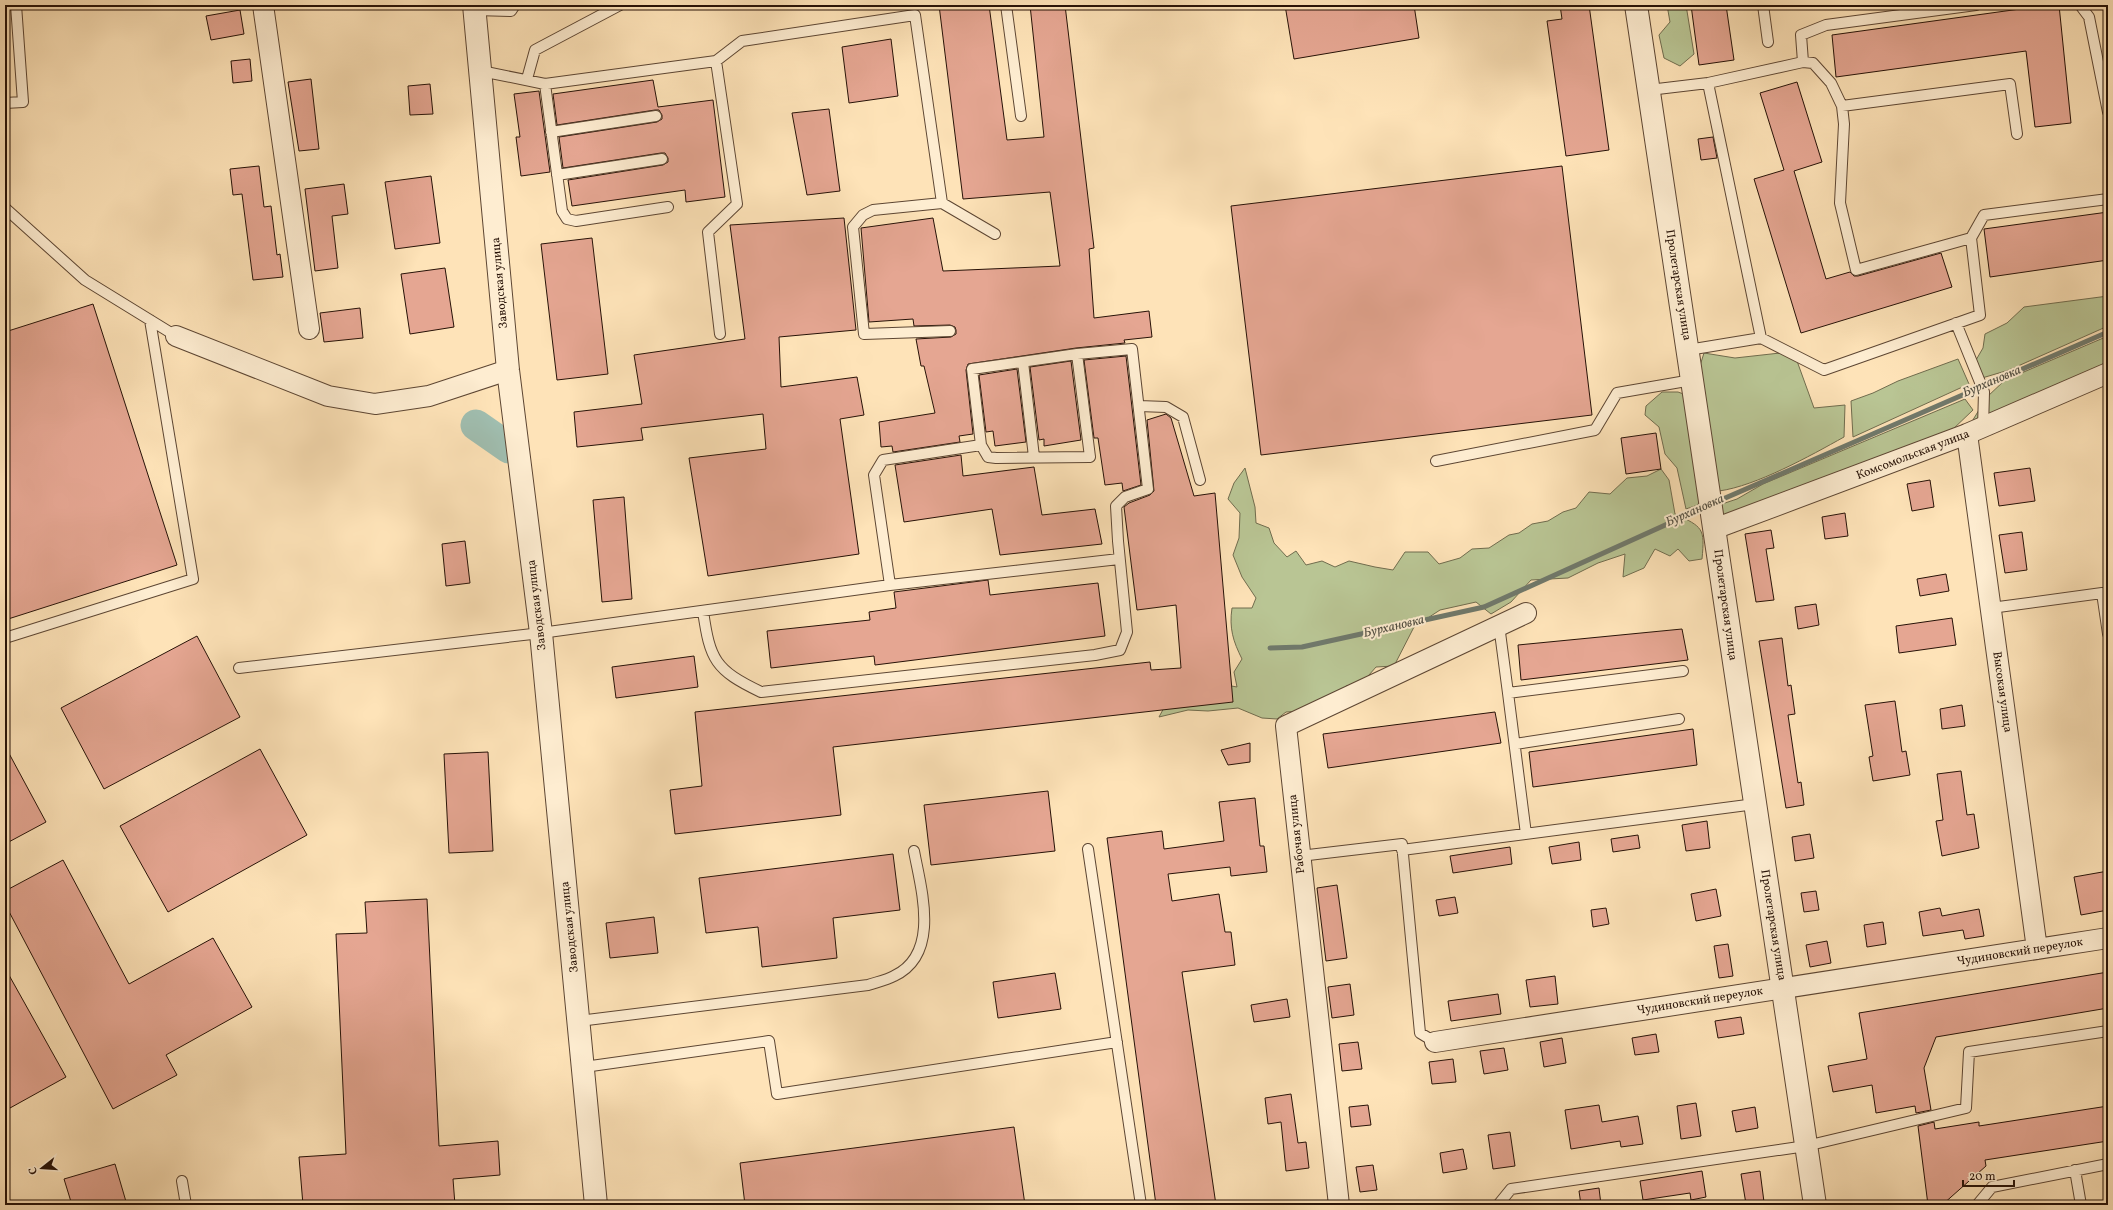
<svg xmlns="http://www.w3.org/2000/svg" width="2113" height="1210" font-family="Vollkorn,serif">
<style>
.green{fill:#b9c594;stroke:#706c4e}
.lines{fill:none;stroke-linecap:round;stroke-linejoin:round}
.stream{stroke:#70796c;stroke-width:5}
.river{stroke:#a0beb0;stroke-width:31}
.building{fill:#e5a692;stroke:#271207}
.service-casing{stroke:#5d4633;stroke-width:12}
.minor-casing{stroke:#5d4633;stroke-width:22}
.tertiary-casing{stroke:#5d4633;stroke-width:24}
.service{stroke:#feedd1;stroke-width:10}
.minor{stroke:#feedd1;stroke-width:20}
.tertiary{stroke:#feedd1;stroke-width:22}
.rail{stroke:#271207;stroke-width:3;stroke-dasharray:7 7;stroke-linecap:butt}
.labels{text-anchor:middle;dominant-baseline:central;stroke-width:4;stroke-linejoin:round;paint-order:stroke}
.street-label{font-size:12px;fill:#271207;stroke:#feedd1}
.water-label{font-size:13px;font-style:italic;fill:#514e42;stroke:#feedd1}
</style>
<rect width="100%" height="100%" fill="#fee3b8"/>
<filter id="stains"><feTurbulence type="fractalNoise" baseFrequency=".005" numOctaves="4"/><feColorMatrix values="0 0 0 0 .2 0 0 0 0 .09 0 0 0 0 .02 0 0 0 .5 -.17"/></filter>
<radialGradient id="worn" r=".72"><stop offset=".6" stop-color="#630" stop-opacity="0"/><stop offset="1" stop-color="#630" stop-opacity=".3"/></radialGradient>
<path class="green" d="M1667,5H1686L1694,54L1680,66L1664,58L1659,35L1670,22Z
M2108,296V326L2009,370L1982,378L1976,360L1983,348L1985,334L2007,323L2024,307Z
M2108,336V374L1971,423L1987,397L2005,380Z
M1704,353L1735,358L1780,353L1797,361L1814,408L1845,405L1844,437C1810,456 1756,486 1719,491L1698,372Z
M1958,359L1969,384L1853,437L1851,401L1873,393L1898,381Z
M1662,392H1678L1689,396L1701,493L1698,505L1686,509L1677,468L1665,454L1659,427L1645,415L1646,406Z
M1965,399L1973,410L1951,431L1718,521L1716,506L1737,499L1763,484Z
M1245,468L1255,507L1256,523L1269,528L1274,543L1287,557L1296,551L1306,565L1322,561L1335,567L1349,561L1375,567L1393,570L1405,552H1428L1439,564L1460,558L1472,549L1489,548L1509,535L1519,533L1532,524L1548,521L1563,512L1576,508L1589,492L1610,494L1627,478L1647,476L1661,469L1669,480L1675,514C1703,527 1705,528 1702,559L1689,561L1678,549L1670,556L1655,549L1644,568L1623,577L1625,554L1598,563L1568,578L1531,580L1511,602L1491,614L1476,602L1440,610L1414,627L1394,666L1376,667L1362,683L1346,686L1334,699L1303,711L1286,712L1277,719L1262,718L1238,708L1208,711L1188,710L1159,717L1173,691L1215,683L1237,687L1234,672L1242,659C1233,641 1229,628 1232,608H1252L1256,598L1242,577L1233,555L1239,538L1240,513L1228,499L1234,483Z"/>
<g class="lines">
<path class="stream" d="M1716,502L2108,332
M1270,648L1302,647L1484,607L1705,507"/>
<path class="river" d="M476,425L509,448"/>
</g>
<path class="building" d="M939,5H989L1007,140L1044,137L1030,5H1065L1094,248L1089,249L1094,318L1149,311L1152,337L1124,340L1125,343L1076,348L968,364L966,370L973,434L959,436L960,442L893,452L892,446L881,447L879,422L935,413L924,366H921L916,339L951,337L956,334V330L955,327L950,325L914,326L913,319L869,322L861,228L933,218L943,271L1060,266L1050,192L963,199Z
M1285,5H1414L1419,38L1294,59Z
M1560,5H1589L1609,150L1566,156L1547,21L1562,19Z
M1691,5H1726L1734,60L1699,65Z
M2049,5H2059L2071,123L2035,127L2026,51L1836,77L1832,35Z
M240,10L244,34L211,40L206,16Z
M891,39L898,96L849,103L842,47Z
M250,59L252,81L233,83L231,61Z
M311,79L319,149L299,151L288,82Z
M653,80L658,107L713,100L725,197L686,202L685,190L572,206L568,180L663,165L668,162V158L665,153H661L563,168L559,137L657,122L662,119V115L659,110H655L557,125L553,94Z
M1797,82L1822,162L1794,171L1826,279L1850,272L1854,276H1858L1941,253L1952,287L1801,333L1754,179L1784,170L1760,93Z
M430,84L433,114L410,115L408,86Z
M539,91L550,172L521,176L516,137H520L514,94Z
M829,109L840,191L807,195L792,113Z
M1713,137L1717,158L1701,160L1698,139Z
M259,166L264,207L271,206L277,255L280,254L283,277L253,280L242,194L233,195L230,169Z
M1562,166L1592,415L1261,455L1231,206Z
M431,176L440,243L395,249L385,182Z
M344,184L348,214L332,216L338,268L315,271L305,189Z
M2108,212V260L1990,277L1984,229Z
M844,218L856,330L779,337L781,387L857,377L864,415L840,419L859,554L708,576L689,458L766,449L763,414L641,428L643,440L577,447L574,412L642,404L634,355L745,339L730,225Z
M592,238L608,374L557,380L541,244Z
M445,268L454,327L410,334L401,274Z
M93,304L177,565L5,620V332Z
M360,308L363,338L324,342L320,313Z
M1126,356L1141,485L1123,491L1122,483L1105,485L1098,438H1094L1084,360Z
M1071,361L1081,440L1044,446V439L1039,440L1030,367Z
M1017,369L1026,442L995,446L993,431L986,432L979,375Z
M1166,414L1171,418L1194,496L1215,493L1233,702L833,747L841,815L675,834L670,790L702,786L695,712L1150,662L1151,670L1181,668L1176,605L1137,610L1124,507L1129,503L1150,495L1154,491L1147,420Z
M1656,433L1661,469L1626,474L1621,438Z
M961,455L963,476L1034,467L1042,515L1095,509L1102,544L1000,555L992,509L904,522L895,465Z
M2030,468L2035,501L1999,506L1994,473Z
M1930,480L1934,507L1912,511L1907,484Z
M624,497L632,599L602,602L593,500Z
M1845,513L1848,536L1825,539L1822,517Z
M1771,530L1774,548L1766,549L1774,600L1756,602L1745,534Z
M2022,532L2027,570L2005,573L1999,535Z
M465,541L470,583L446,586L442,544Z
M1946,574L1949,591L1920,596L1917,579Z
M988,580L990,595L1098,583L1105,636L875,665L874,656L771,668L767,631L870,620L869,612L896,608L894,592Z
M1816,604L1819,625L1798,629L1795,607Z
M1952,618L1956,645L1899,653L1896,626Z
M1682,629L1688,660L1521,680L1518,645Z
M197,636L240,717L104,789L61,708Z
M1782,638L1788,686L1791,685L1795,714L1788,715L1798,783L1801,782L1804,805L1786,808L1759,641Z
M694,656L698,687L616,698L612,667Z
M1895,701L1902,752L1906,751L1910,775L1873,781L1869,757L1873,756L1865,705Z
M1962,705L1965,726L1942,729L1940,709Z
M1495,712L1501,743L1328,768L1323,734Z
M1693,729L1697,765L1533,787L1529,752Z
M1250,743V762L1228,765L1221,750Z
M5,746L46,822L5,844Z
M260,749L307,835L168,912L120,826Z
M488,752L493,851L449,853L444,754Z
M1961,771L1967,815L1974,814L1979,848L1942,856L1936,821L1943,820L1937,774Z
M1048,791L1055,851L931,865L924,805Z
M1255,798L1260,846H1264L1267,872L1231,876L1230,867L1168,874L1172,901L1219,894L1225,932H1231L1235,965L1182,972L1216,1205H1156L1107,838L1162,831L1164,849L1224,841L1219,802Z
M1707,821L1710,848L1686,851L1682,825Z
M1810,834L1814,858L1795,861L1792,837Z
M1638,835L1640,848L1613,852L1611,839Z
M1579,842L1581,860L1552,864L1549,847Z
M1510,847L1512,864L1453,873L1450,856Z
M893,854L900,910L833,918L837,958L762,967L758,927L706,933L699,878Z
M63,860L129,984L213,938L252,1007L166,1055L177,1075L113,1109L5,904V891Z
M2108,871V910L2081,915L2074,877Z
M1337,885L1347,958L1326,961L1317,888Z
M1716,889L1721,916L1696,921L1691,894Z
M1816,891L1819,910L1804,912L1801,893Z
M1455,897L1458,913L1439,916L1436,900Z
M427,899L439,1146L498,1141L500,1175L453,1179L455,1205H303L299,1157L346,1154L336,934L367,933L365,902Z
M1606,908L1609,924L1593,927L1591,910Z
M1940,908L1942,916L1979,909L1984,936L1965,939L1963,930L1923,936L1919,912Z
M654,917L658,953L610,958L606,923Z
M1883,922L1886,944L1867,947L1864,925Z
M1827,941L1831,963L1810,967L1806,945Z
M1728,944L1733,976L1719,978L1714,946Z
M5,968L66,1077L10,1108L5,1098Z
M2108,972V1008L1936,1037L1924,1068L1931,1110L1916,1113L1915,1106L1876,1113L1872,1085L1833,1092L1828,1066L1867,1059L1859,1013Z
M1055,973L1061,1009L998,1018L993,982Z
M1555,976L1558,1004L1530,1007L1526,980Z
M1350,984L1354,1015L1332,1018L1328,987Z
M1498,994L1501,1014L1451,1021L1448,1001Z
M1287,999L1290,1017L1254,1022L1251,1005Z
M1741,1017L1744,1034L1718,1038L1715,1021Z
M1656,1034L1659,1052L1635,1055L1632,1038Z
M1562,1038L1566,1063L1544,1067L1540,1042Z
M1358,1042L1362,1069L1342,1071L1339,1044Z
M1504,1048L1508,1070L1484,1074L1480,1051Z
M1453,1059L1456,1082L1432,1084L1429,1062Z
M1291,1094L1298,1143L1306,1142L1309,1168L1286,1171L1281,1122L1268,1124L1265,1098Z
M1696,1103L1701,1136L1681,1139L1677,1106Z
M1368,1105L1371,1125L1351,1127L1349,1107Z
M1599,1105L1602,1122L1638,1116L1643,1144L1621,1147L1620,1141L1571,1149L1565,1110Z
M2108,1106V1141L1985,1160L1986,1166L1942,1205H1928L1918,1126L1934,1122L1935,1129L1979,1122V1126Z
M1755,1107L1758,1128L1736,1132L1732,1111Z
M1014,1127L1025,1205H745L740,1163Z
M1510,1132L1515,1166L1493,1169L1488,1135Z
M1463,1149L1467,1169L1443,1173L1440,1153Z
M115,1164L127,1205H72L64,1179Z
M1373,1165L1377,1190L1360,1192L1356,1167Z
M1702,1171L1706,1197L1691,1200L1690,1193L1643,1200L1640,1181Z
M1760,1171L1764,1202L1746,1204L1741,1174Z
M1599,1188L1601,1205H1581L1579,1191Z"/>
<g class="lines">
<g class="service-casing">
<path id="service" d="M1006,5L1021,116
M1763,5L1768,42
M2080,5L2089,17L2108,112
M475,10L511,11L515,5
M716,61L742,41L915,15L942,203L995,234
M1803,62L1813,63L1831,83L1842,106L2010,84L2017,134
M481,71L545,84L562,211L567,219L576,221L668,207
M527,79L535,50L620,5
M1708,83L1761,338L1824,370L1980,315L1971,238L1984,215L2108,199
M545,84L716,61L737,204L708,232L720,334
M1649,90L1708,83L1803,62L1801,35L1826,25L1976,5
M5,103L23,102L16,5
M1842,106L1844,124L1840,203L1856,270L1971,238
M551,132L656,116
M557,175L662,159
M942,203L873,210L863,215L853,227L864,334L950,331
M5,208L85,280L176,336
M1956,323L1984,392L1983,428
M1688,350L1761,338
M1023,362L1034,457
M1139,406L1166,407L1183,417L1200,480
M1436,461L1595,430L1617,393L1692,380
M890,585L874,475L883,460L981,445L972,369L1077,354L1090,457L996,458L988,457L981,445
M1991,608L2102,593L2108,634
M703,611C710,660 715,670 761,692L1095,655L1120,650L1127,632L1118,541L1116,506L1125,497L1148,489L1132,349L1077,354
M1499,625L1508,693L1683,671
M5,638L193,579L150,320
M239,668L541,633L890,585L1119,559
M1508,693L1526,834
M1515,744L1679,719
M1088,849L1141,1205
M1402,850L1755,804
M1300,856L1402,844L1420,1033L1435,1042
M579,1021L868,985C877,982 887,980 894,976C941,954 921,889 914,851
M584,1067L769,1041L777,1094L1117,1042
M2075,1170L2081,1205
M182,1181L186,1205
M1498,1205L1511,1189L1806,1146L1966,1108L1969,1052L2108,1031
M1977,1205L1992,1187L2108,1164"/>
</g>
<g class="minor-casing">
<path id="minor" d="M263,5L309,329
M176,336L328,396L375,404L429,396L508,370
M1967,434L2037,949
M1714,529L1967,434L2108,373
M1435,1042L2108,938
M1339,1205L1286,726L1526,613"/>
</g>
<g class="tertiary-casing">
<path id="tertiary" d="M474,5L508,370L541,633L596,1205
M1636,5L1815,1205"/>
</g>
<use href="#service" class="service"/>
<use href="#minor" class="minor"/>
<use href="#tertiary" class="tertiary"/>
<path class="rail" d="M5,1191L12,1205"/>
</g>
<g class="labels">
<g class="street-label">
<text transform="translate(500 283) rotate(-95)">Заводская улица</text>
<text transform="translate(1678 285) rotate(81)">Пролетарская улица</text>
<text transform="translate(1913 455) rotate(-21)">Комсомольская улица</text>
<text transform="translate(537 605) rotate(-97)">Заводская улица</text>
<text transform="translate(1725 605) rotate(82)">Пролетарская улица</text>
<text transform="translate(2002 692) rotate(82)">Высокая улица</text>
<text transform="translate(1297 834) rotate(-96)">Рабочая улица</text>
<text transform="translate(1773 925) rotate(81)">Пролетарская улица</text>
<text transform="translate(570 927) rotate(-96)">Заводская улица</text>
<text transform="translate(2020 952) rotate(-9)">Чудиновский переулок</text>
<text transform="translate(1700 1001) rotate(-9)">Чудиновский переулок</text>
</g>
<g class="water-label">
<text transform="translate(1992 382) rotate(-23)">Бурхановка</text>
<text transform="translate(1695 511) rotate(-24)">Бурхановка</text>
<text transform="translate(1394 627) rotate(-13)">Бурхановка</text>
</g>
</g>
<rect width="2113" height="1210" fill="none" stroke="#fee3b8" stroke-width="20"/>
<rect x="6" y="6" width="2101" height="1198" fill="none" stroke="#271207" stroke-width="2"/>
<rect x="10" y="10" width="2093" height="1190" fill="none" stroke="#271207"/>
<g transform="translate(42 1168) rotate(253)" stroke="#feedd1" stroke-width="3" paint-order="stroke">
<path d="M0-3L7 15L0 10L-7 15Z" fill="#271207"/>
<text y="-6" font-size="11" font-weight="bold" text-anchor="middle" fill="#271207">С</text>
</g>
<path d="M1963 1180v6h51v-6" fill="none" stroke="#271207" stroke-width="2"/>
<text x="1969" y="1180" font-size="12" fill="#271207" stroke="#feedd1" stroke-width="3" paint-order="stroke">20 m</text>
<rect width="100%" height="100%" filter="url(#stains)"/>
<rect width="100%" height="100%" fill="url(#worn)"/>
</svg>
